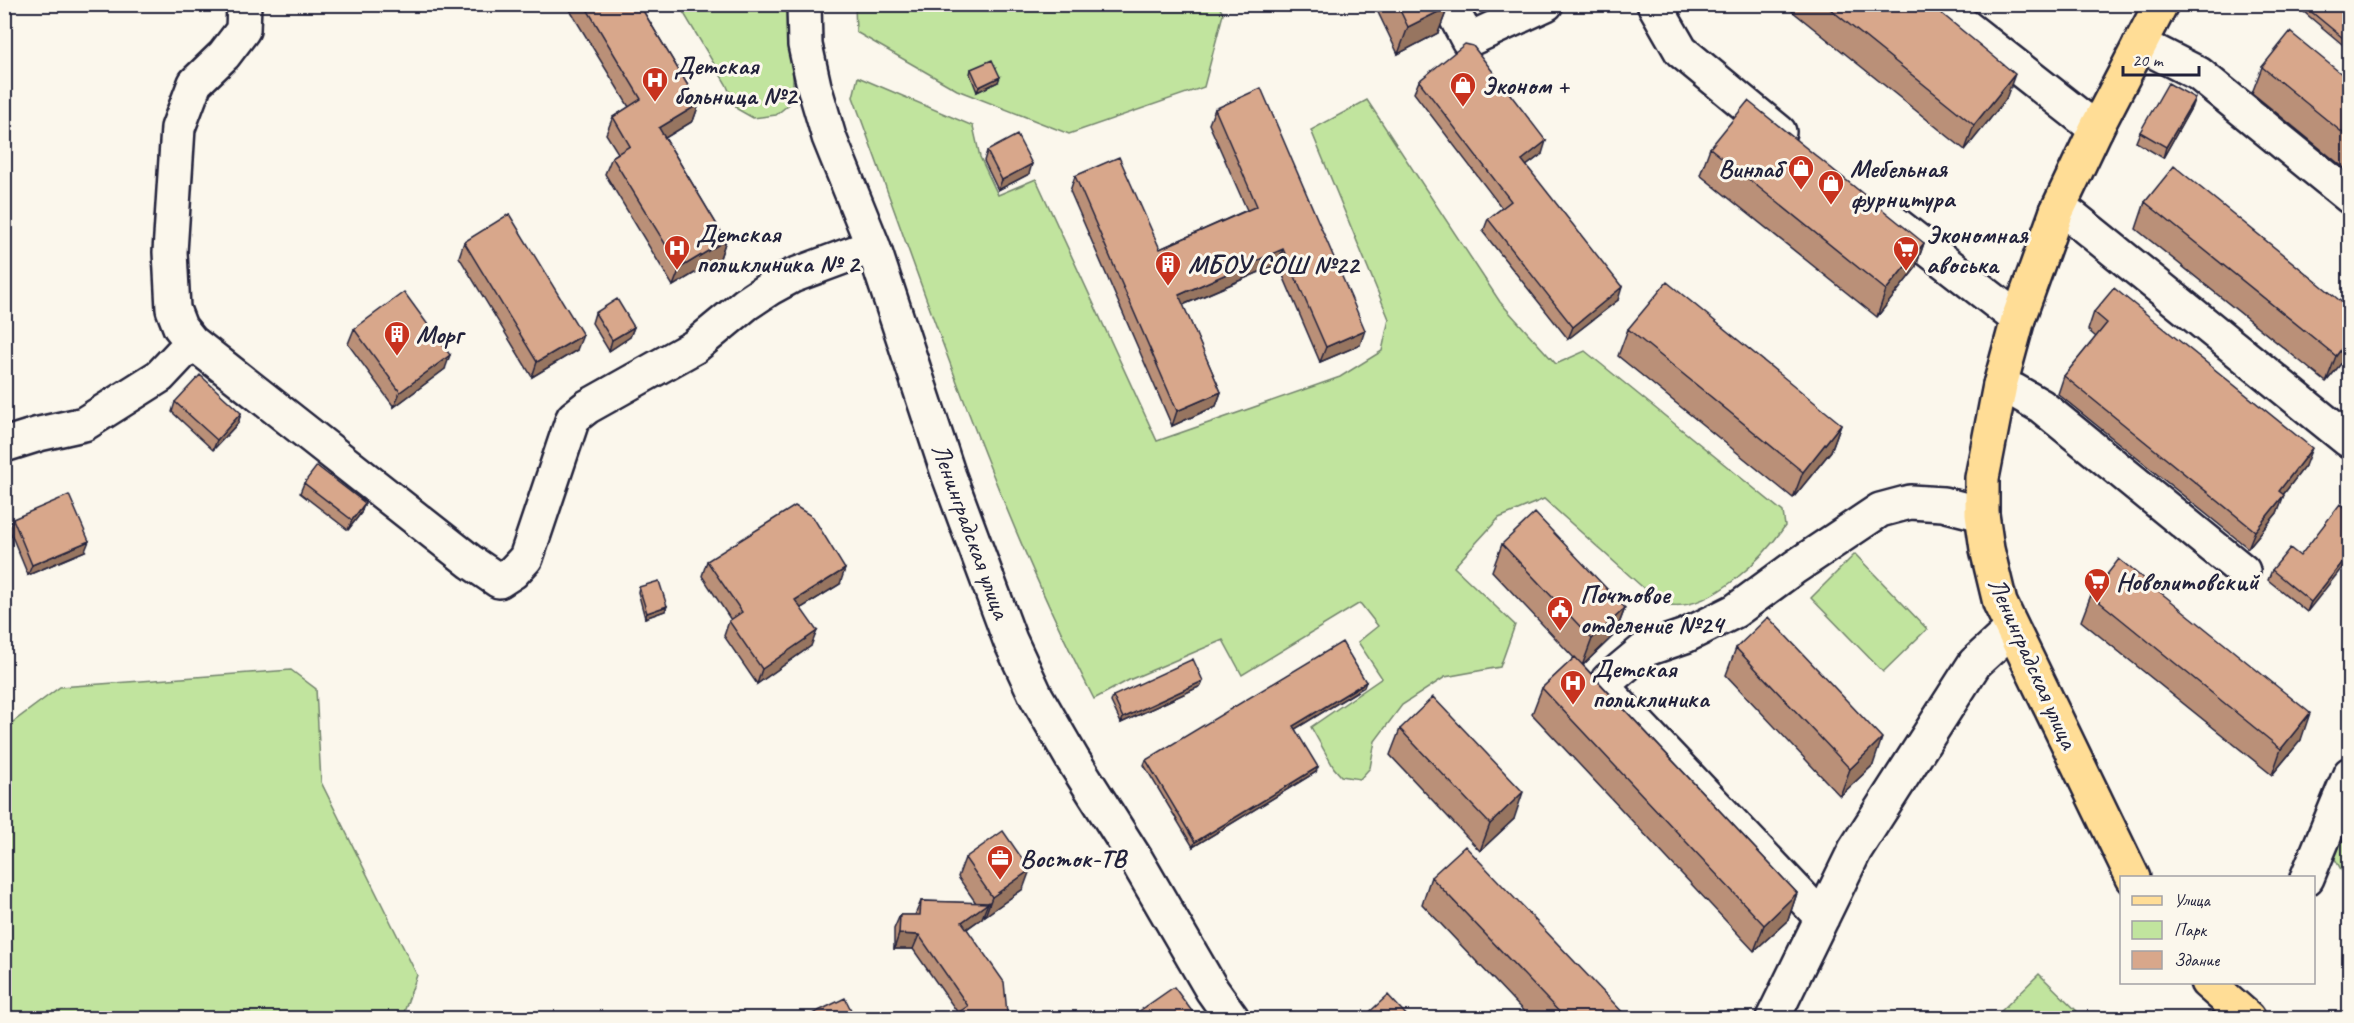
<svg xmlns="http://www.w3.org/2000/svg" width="2354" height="1023" font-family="Caveat,sans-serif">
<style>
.green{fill:#c1e49e;stroke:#72836c;stroke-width:1.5}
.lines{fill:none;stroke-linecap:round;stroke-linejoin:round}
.minor-casing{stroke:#22223b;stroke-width:38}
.major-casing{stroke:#22223b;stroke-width:38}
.minor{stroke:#fbf7ec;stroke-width:33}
.major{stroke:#ffdd96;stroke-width:33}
.wall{fill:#ba9078;stroke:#22223b;stroke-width:1.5}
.shaded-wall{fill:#977561;stroke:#22223b;stroke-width:1.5}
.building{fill:#d8a78b;stroke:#22223b;stroke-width:1.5}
.labels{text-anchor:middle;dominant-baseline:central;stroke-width:6;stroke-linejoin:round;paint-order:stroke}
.poi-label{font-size:26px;font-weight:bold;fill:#22223b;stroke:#fbf7ec;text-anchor:start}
.street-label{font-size:26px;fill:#22223b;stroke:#fbf7ec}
</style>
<rect width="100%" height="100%" fill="#fbf7ec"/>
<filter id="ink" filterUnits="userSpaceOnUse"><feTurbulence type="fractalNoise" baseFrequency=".0167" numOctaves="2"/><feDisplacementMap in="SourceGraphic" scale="12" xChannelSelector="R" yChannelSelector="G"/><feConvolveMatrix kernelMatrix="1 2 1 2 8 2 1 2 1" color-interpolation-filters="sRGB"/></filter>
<g filter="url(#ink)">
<path class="green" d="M1218,4L1223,14L1204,87L1069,134L957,90L856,32L855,5Z
M679,5H787L793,53V101L776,115L753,118L737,109L726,84Z
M858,77L973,126L980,157L998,195L1036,179L1157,441L1340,377L1382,351L1389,319L1311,130L1367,100L1500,302L1556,364L1585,351L1783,512L1785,526C1763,558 1711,611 1669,605C1663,604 1655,597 1649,593L1544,499L1499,518L1454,567L1515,625L1500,667L1445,677L1402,705L1375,741L1370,768L1360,779L1341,776L1334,768L1311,727L1382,678L1358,642L1378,626L1360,603L1242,675L1223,640L1129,680L1094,699C995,507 928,300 853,97Z
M1855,554L1927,629L1883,672L1811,598Z
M291,670L316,689L321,782L417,975L402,1018H5V728L60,687Z
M2349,817V883L2332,854Z
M2039,974L2084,1018H1994Z"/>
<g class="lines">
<g class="minor-casing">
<path id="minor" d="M244,4L243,30L224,55L195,83L178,128L170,252L173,309L180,327L192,342L471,562L499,581L513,572L526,558L573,418L587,407L694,347L746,304L770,288L792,276L873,246
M804,4L805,45L814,86L829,137L873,246L949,476L1010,640L1036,696L1073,760L1137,861L1212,990L1232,1018
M1449,4L1468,40L1546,4
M1654,4L1681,51L1779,132
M1937,4L2096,129
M2140,44L2199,74L2350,197
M2057,211L2073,217L2348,440
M1888,218L2018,319
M2000,385L2015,391L2041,406L2243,571
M4,445L39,434L84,424L160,376L192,342
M2307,878L2350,774
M1822,918L1605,689L1608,680L1644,650L1685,636L1735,611L1795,567L1880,510L1910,502L1943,504L1982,514
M1773,1018L1855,850L1975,663L2012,629"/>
</g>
<g class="major-casing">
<path id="major" d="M2133,878L2000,603L1987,549L1982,514V478L2000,385L2018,319L2057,211L2096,129L2161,4
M2207,982L2248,1018"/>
</g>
<use href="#minor" class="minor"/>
<use href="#major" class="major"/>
</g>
<path class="wall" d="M566,4H639L699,104L693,121L665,138L726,240L720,258L673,286L605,174L612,157L618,153L606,134L613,117L629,107Z
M1374,4H1446L1448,7L1438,33L1398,54Z
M1788,4H1930L2006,99L1965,150L1787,7Z
M2299,4H2349V50L2298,7Z
M2262,67L2349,80V172L2252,93Z
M971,69L998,82L977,92L970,74Z
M1419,81L1542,154L1526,166L1618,300L1568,339L1483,232L1488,219L1502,208L1414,93Z
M2191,108L2163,158L2136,142L2140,132Z
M1215,109L1360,345L1320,362L1278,264L1183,305L1221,392L1216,406L1172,426L1070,191L1075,176L1160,249L1247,210L1209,124Z
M1710,148L1924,243L1915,269L1877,317L1700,175Z
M987,151L1029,174L998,190L984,161Z
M2145,202L2349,354L2326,382L2136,229Z
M464,242L577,350L532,377L459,257Z
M2094,312L2305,466L2283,495L2277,513L2248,548L2058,394L2064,376L2096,337L2088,330Z
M595,313L634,327L630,337L609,351L592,323Z
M354,329L445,369L394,407L348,344Z
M1628,329L1841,424L1831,451L1793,498L1618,356Z
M175,402L241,413L238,423L213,450L172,412Z
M304,483L361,513L348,530L300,493Z
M2349,512L2307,612L2268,580L2272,570L2300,556Z
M13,519L85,551L28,575L9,529Z
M1502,544L1625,608L1615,634L1583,665L1797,893L1788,920L1754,951L1532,714L1542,688L1574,658L1492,571Z
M707,561L840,584L801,608L811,646L757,684L724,636L729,621L731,620L702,576Z
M639,587L667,606L665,611L645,618L638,592Z
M2091,595L2301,740L2272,775L2081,621Z
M1736,648L1873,765L1840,796L1726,675Z
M1203,681L1201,686L1121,723L1111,702L1113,696Z
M1364,687L1295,729L1316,772L1193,847L1144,765L1146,760Z
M1400,729L1514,819L1480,851L1390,755Z
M965,858L1023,889L985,916L984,914L982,918L967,929L1007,1013L1005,1018H950L958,1013L913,949H894V929L900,915H915L921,901L976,903L958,877Z
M1431,877L1628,1018H1530L1422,904Z"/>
<path class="shaded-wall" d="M1448,7L1438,33L1398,54L1408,27Z
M2015,74L2006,99L1965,150L1974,125Z
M1000,77L998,82L977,92L979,87Z
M2195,98L2191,108L2163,158L2166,147Z
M699,104L693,121L652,146L659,128Z
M1546,141L1542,154L1517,173L1522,160Z
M1032,164L1029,174L998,190L1002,180Z
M726,240L720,258L673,286L680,268Z
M1924,243L1915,269L1877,317L1886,290Z
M1283,249L1278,264L1173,309L1179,295Z
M1622,287L1618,300L1568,339L1573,327Z
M634,327L630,337L609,351L612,340Z
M1365,330L1360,345L1320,362L1326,347Z
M583,335L577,350L532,377L537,362Z
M2349,339V354L2326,382L2336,356Z
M450,355L445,369L394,407L400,392Z
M1221,392L1216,406L1172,426L1177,411Z
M241,413L238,423L213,450L217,440Z
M1841,424L1831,451L1793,498L1803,472Z
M2312,448L2305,466L2272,509L2279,491Z
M2284,495L2277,513L2248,548L2255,531Z
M365,503L361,513L348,530L352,520Z
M89,541L85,551L28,575L32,565Z
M2349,554V559L2307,612L2311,602Z
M845,569L840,584L790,615L795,600Z
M667,606L665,611L645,618L647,613Z
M1625,608L1615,634L1582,666L1592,639Z
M817,631L811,646L757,684L762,669Z
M1203,681L1201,686L1121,723L1123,718Z
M1366,682L1364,687L1292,731L1293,726Z
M2310,713L2301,740L2272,775L2281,749Z
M1882,738L1873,765L1840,796L1850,769Z
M1318,767L1316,772L1193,847L1195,842Z
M1523,792L1514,819L1480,851L1490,824Z
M1030,870L1023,889L985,916L992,897Z
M1797,893L1788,920L1754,951L1764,925Z
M988,903L982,918L956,936L962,922Z
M899,934L919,935L913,949H894Z"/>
<path class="building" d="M584,4H639L699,104L659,128L726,240L680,268L612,157L630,146L613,117L641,99Z
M1397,4H1446L1448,7L1408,27Z
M1824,4H1930L2015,74L1974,125Z
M2302,4H2349V43Z
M2290,32L2349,80V138L2262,67Z
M1465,44L1473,46L1546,141L1522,160L1622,287L1573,327L1488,219L1511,201L1419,81Z
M992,60L1000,77L979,87L971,69Z
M2168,83L2195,98L2166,147L2140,132Z
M1261,88L1365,330L1326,347L1283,249L1179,295L1221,392L1177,411L1075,176L1119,157L1160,249L1257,206L1215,109Z
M1748,101L1924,243L1886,290L1710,148Z
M1017,135L1032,164L1002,180L987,151Z
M2174,166L2349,308V339L2336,356L2145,202Z
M509,214L583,335L537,362L464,242Z
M1667,282L1841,424L1803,472L1628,329Z
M2114,288L2312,448L2279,491L2284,495L2255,531L2064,376L2107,323L2094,312Z
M404,292L450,355L400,392L354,329Z
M617,299L634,327L612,340L595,313Z
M200,375L241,413L217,440L175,402Z
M317,466L365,503L352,520L304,483Z
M69,495L89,541L32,565L13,519Z
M2340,504L2349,512V554L2311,602L2272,570L2290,548L2300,556Z
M795,506L813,517L845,569L795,600L817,631L762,669L729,621L742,612L707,561Z
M1535,513L1625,608L1592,639L1502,544Z
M2119,559L2310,713L2281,749L2091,595Z
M659,581L667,606L647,613L639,587Z
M1768,617L1882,738L1850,769L1736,648Z
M1342,642L1366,682L1293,726L1318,767L1195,842L1146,760Z
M1575,657L1797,893L1764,925L1542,688Z
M1193,659L1203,681L1123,718L1113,696Z
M1433,697L1523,792L1490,824L1400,729Z
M1003,831L1030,870L992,897L965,858Z
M1465,846L1628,1018H1565L1431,877Z
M921,901L988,903L962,922L1004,982L1007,1013L999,1018H950L968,1006L919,935L899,934L900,915H920Z
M1174,987L1197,1018H1133L1131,1017Z
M1388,995L1409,1018H1363Z
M845,998L855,1018H804Z"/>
</g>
<defs>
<g id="hospital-pin" transform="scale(1.35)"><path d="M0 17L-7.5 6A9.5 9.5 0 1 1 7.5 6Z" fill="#c8321e" stroke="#fbf7ec"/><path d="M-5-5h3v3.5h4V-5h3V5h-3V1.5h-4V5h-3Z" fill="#fff"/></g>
<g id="shop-pin" transform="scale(1.35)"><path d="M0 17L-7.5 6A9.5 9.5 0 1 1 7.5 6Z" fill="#c8321e" stroke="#fbf7ec"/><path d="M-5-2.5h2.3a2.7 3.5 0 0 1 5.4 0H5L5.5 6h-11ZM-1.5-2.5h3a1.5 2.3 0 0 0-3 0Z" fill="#fff"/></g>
<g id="supermarket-pin" transform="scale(1.35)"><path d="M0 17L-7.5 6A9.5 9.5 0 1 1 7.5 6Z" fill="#c8321e" stroke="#fbf7ec"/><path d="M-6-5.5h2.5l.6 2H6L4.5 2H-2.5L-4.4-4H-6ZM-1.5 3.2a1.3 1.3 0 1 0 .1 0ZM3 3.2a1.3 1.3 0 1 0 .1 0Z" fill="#fff"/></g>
<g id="building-pin" transform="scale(1.35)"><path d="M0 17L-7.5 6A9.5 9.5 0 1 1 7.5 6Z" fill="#c8321e" stroke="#fbf7ec"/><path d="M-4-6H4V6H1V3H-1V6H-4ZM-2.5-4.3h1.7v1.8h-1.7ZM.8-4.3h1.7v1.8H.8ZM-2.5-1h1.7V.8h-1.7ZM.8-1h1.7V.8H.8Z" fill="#fff"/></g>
<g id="civic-pin" transform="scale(1.35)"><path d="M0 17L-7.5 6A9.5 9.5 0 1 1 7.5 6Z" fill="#c8321e" stroke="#fbf7ec"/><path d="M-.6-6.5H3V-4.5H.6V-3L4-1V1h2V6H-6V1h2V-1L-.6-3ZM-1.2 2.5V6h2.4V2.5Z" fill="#fff"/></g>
<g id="office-pin" transform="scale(1.35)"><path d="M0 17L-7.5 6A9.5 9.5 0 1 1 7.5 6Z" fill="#c8321e" stroke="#fbf7ec"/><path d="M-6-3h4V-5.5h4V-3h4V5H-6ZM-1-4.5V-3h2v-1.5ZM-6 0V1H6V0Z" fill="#fff"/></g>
</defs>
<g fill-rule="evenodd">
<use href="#hospital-pin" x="655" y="80"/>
<use href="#shop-pin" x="1463" y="85"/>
<use href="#shop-pin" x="1801" y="168"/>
<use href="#shop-pin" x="1831" y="183"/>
<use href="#hospital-pin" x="677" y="248"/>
<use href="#supermarket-pin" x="1906" y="249"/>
<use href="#building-pin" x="1168" y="264"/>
<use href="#building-pin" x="397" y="334"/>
<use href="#supermarket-pin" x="2097" y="581"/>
<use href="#civic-pin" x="1560" y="609"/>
<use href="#hospital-pin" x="1573" y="683"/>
<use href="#office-pin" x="1000" y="858"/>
</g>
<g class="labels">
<g class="poi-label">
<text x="674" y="65">Детская<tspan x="674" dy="30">больница №2</tspan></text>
<text x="1482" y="85">Эконом +</text>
<text x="1782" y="168" text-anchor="end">Винлаб</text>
<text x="1850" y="168">Мебельная<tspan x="1850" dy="30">фурнитура</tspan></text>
<text x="696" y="233">Детская<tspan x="696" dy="30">поликлиника № 2</tspan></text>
<text x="1926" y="234">Экономная<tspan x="1926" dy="30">авоська</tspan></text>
<text x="1188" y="264">МБОУ СОШ №22</text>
<text x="416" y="334">Морг</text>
<text x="2116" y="581">Новолитовский</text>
<text x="1580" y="594">Почтовое<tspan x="1580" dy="30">отделение №24</tspan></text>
<text x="1592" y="668">Детская<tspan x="1592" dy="30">поликлиника</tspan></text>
<text x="1020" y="858">Восток-ТВ</text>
</g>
<g class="street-label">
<text transform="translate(971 531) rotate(70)">Ленинградская улица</text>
<text transform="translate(2033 663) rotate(66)">Ленинградская улица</text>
</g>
</g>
<rect width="2354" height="1023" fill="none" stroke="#fbf7ec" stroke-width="24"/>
<rect x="12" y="12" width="2330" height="999" fill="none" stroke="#22223b" stroke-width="2" filter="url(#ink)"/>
<rect x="2120" y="876" width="195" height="108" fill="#fbf7ec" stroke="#a4a2a5" stroke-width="1.5"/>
<rect x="2132" y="896" width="30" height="9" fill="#ffdd96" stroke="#a4a2a5" stroke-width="1.5"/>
<text x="2174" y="906" font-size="18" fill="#22223b">Улица</text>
<rect x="2132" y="921" width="30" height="18" fill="#c1e49e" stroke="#a4a2a5" stroke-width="1.5"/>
<text x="2174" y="936" font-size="18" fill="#22223b">Парк</text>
<rect x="2132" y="951" width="30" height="18" fill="#d8a78b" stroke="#a4a2a5" stroke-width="1.5"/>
<text x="2174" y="966" font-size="18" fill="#22223b">Здание</text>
<path d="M2123 66v9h76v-9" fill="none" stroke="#22223b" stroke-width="3"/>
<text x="2132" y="66" font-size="18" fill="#22223b" stroke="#fbf7ec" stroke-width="4.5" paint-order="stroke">20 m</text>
</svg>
